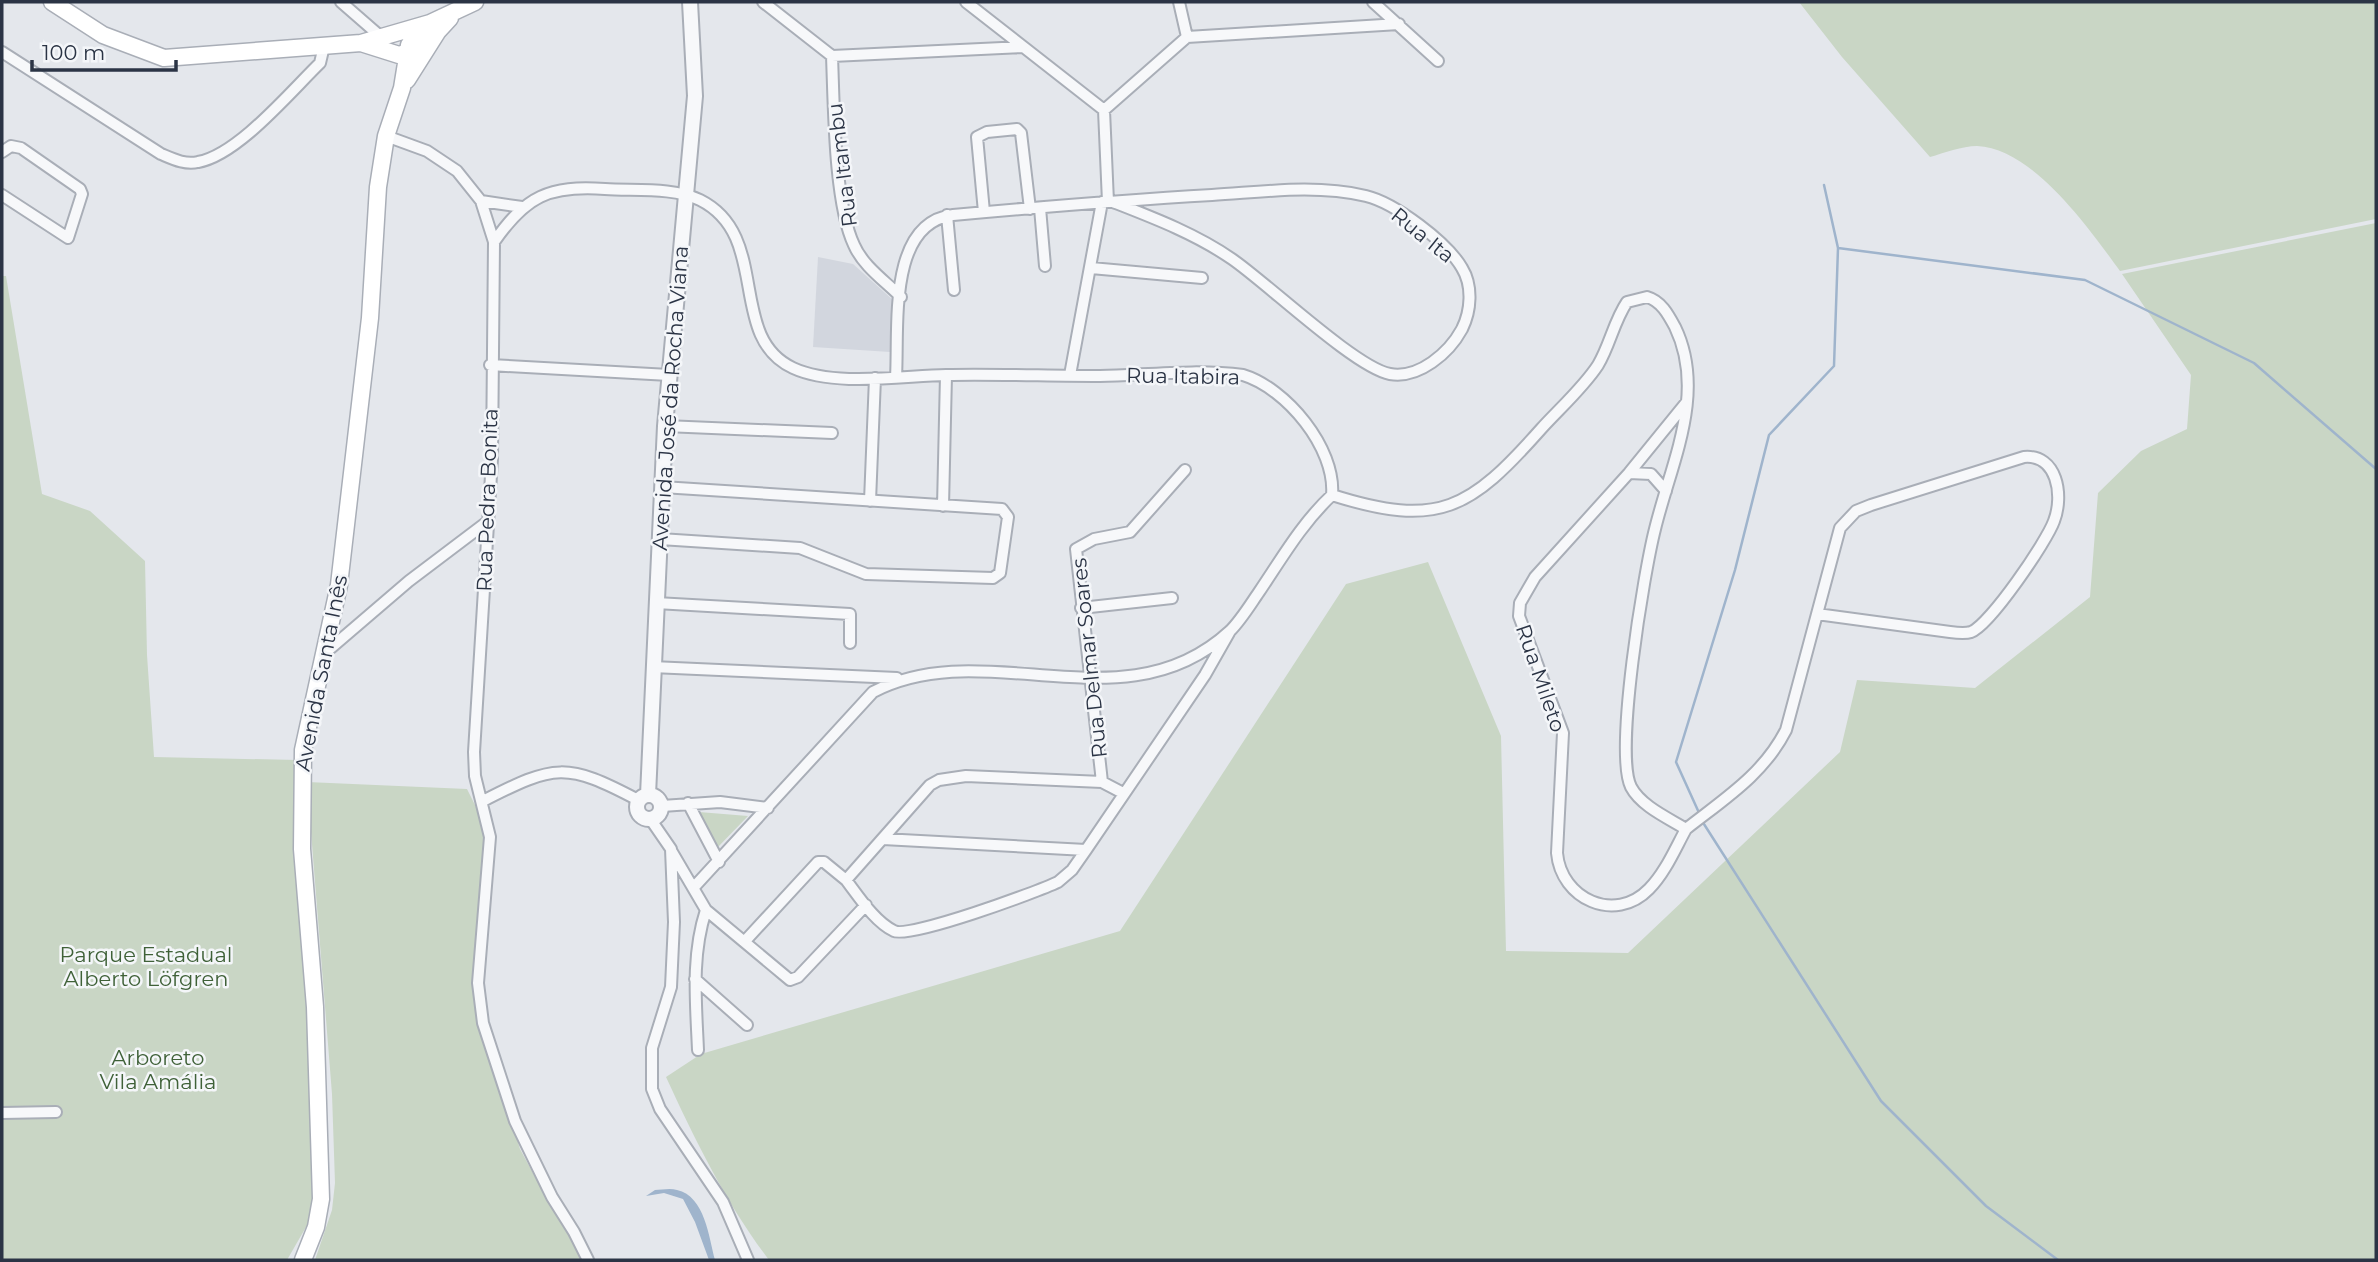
<svg xmlns="http://www.w3.org/2000/svg" width="2378" height="1262" font-family="Montserrat,sans-serif">
<style>
.built{fill:#d2d6de}
.green{fill:#c9d6c5}
.water{fill:#9fb4cc}
.lines{fill:none;stroke-linecap:round;stroke-linejoin:round}
.stream{stroke:#9fb4cc;stroke-width:2.5}
.minor-casing{stroke:#a9aeb7;stroke-width:14}
.tertiary-casing{stroke:#a9aeb7;stroke-width:18}
.secondary-casing{stroke:#a9aeb7;stroke-width:19}
.minor{stroke:#f7f8fa;stroke-width:10}
.tertiary{stroke:#f7f8fa;stroke-width:14}
.secondary{stroke:#fff;stroke-width:16}
.labels{text-anchor:middle;dominant-baseline:central;stroke-width:5;stroke-linejoin:round;paint-order:stroke}
.street-label{font-size:21px;fill:#2b3445;stroke:#f4f6f9}
.park-label{font-size:21px;fill:#3f6138;stroke:#f4f6f9}
</style>
<rect width="100%" height="100%" fill="#e4e7ec"/>
<path class="built" d="M818,257L853,264L894,301L890,352L813,347Z"/>
<path class="green" d="M1799,2H2376V219L2120,271C2090,230 2033,148 1977,146C1962,146 1944,153 1930,157L1842,57Z
M2376,223V1260H769C727,1205 695,1140 666,1077L701,1054L1120,931L1346,584L1428,562L1501,736L1506,951L1628,953L1840,752L1857,680L1975,688L2090,597L2098,493L2141,451L2187,429L2191,375L2122,274Z
M2,276H6L42,494L90,511L145,561L147,655L154,757L298,760L317,1208L287,1260H2Z
M307,782L467,789L478,811L485,844L481,1024L520,1149L547,1199L575,1239L583,1260H315L332,1210L335,1183L332,1094Z
M699,812L748,816L718,847Z"/>
<path class="water" d="M655,1190C661,1190 670,1188 677,1190C705,1196 709,1238 715,1260H709L695,1222L683,1199L664,1193L646,1196Z"/>
<g class="lines">
<path class="stream" d="M1838,248L2085,280L2254,363L2376,469
M1700,815L1676,762L1735,570L1769,435L1834,366L1838,248L1824,185
M1702,821L1881,1101L1986,1206L2058,1260"/>
<g class="minor-casing">
<path id="minor" d="M341,2L380,36
M763,2L832,56L1023,47
M966,2L1104,110
M1373,2L1438,61
M1187,37L1399,24
M2,52L161,154C173,159 185,165 198,162C238,155 291,91 320,63L324,46
M832,56C834,105 834,203 854,245C863,266 885,281 901,297
M1104,110L1187,37L1179,2
M1104,110L1108,202
M386,136L427,151L457,171L481,201L494,242L492,459L474,752L475,776L490,837L478,983L483,1023L515,1121L552,1197L574,1232L588,1260
M2,152L11,146L21,148L80,189L82,194L68,238L2,195
M481,201L522,207
M1040,208L1045,266
M984,212L977,137L987,132L1017,129L1021,133L1030,209
M947,215L954,290
M494,242C526,196 549,185 605,189C634,191 674,187 700,200C772,236 726,337 793,368C834,387 901,376 946,375C997,374 1048,376 1100,376C1146,375 1196,369 1243,375C1286,388 1336,448 1332,495
M1091,268L1202,278
M490,365L669,375
M1070,375L1102,202
M896,377C899,328 887,223 953,215C1040,207 1126,200 1212,195C1263,192 1315,184 1366,196C1395,203 1447,242 1462,268C1473,286 1471,311 1462,329C1449,353 1419,379 1390,374C1356,368 1267,283 1232,259C1196,234 1154,218 1113,202
M665,426L832,433
M1629,473L1651,474L1666,491
M1332,495C1439,529 1470,509 1541,429C1559,409 1583,388 1598,365C1610,345 1614,321 1627,302L1647,297C1661,301 1668,314 1675,327C1707,393 1671,463 1655,529C1644,572 1614,753 1631,787C1641,806 1668,818 1686,829C1724,799 1763,775 1786,730L1840,528L1856,511L1871,505L2024,457C2057,454 2064,495 2054,521C2047,541 1990,625 1971,632C1965,634 1957,633 1950,632L1817,614
M870,501L875,378
M943,506L946,375
M660,539L800,548L866,574L993,578L1000,573L1008,517L1002,509L662,487
M656,603L850,614V643
M1081,608L1172,598
M325,653L409,581L487,522
M652,667L897,678
M1102,782L1076,549L1094,539L1130,532L1185,470
M1123,793L1102,782L966,776L939,780L930,785L846,880C859,897 875,922 894,931C909,939 1037,892 1058,882L1072,870L1086,850L1205,675L1230,631
M483,801C555,764 566,762 638,800
M688,803L719,862
M662,806L720,802L768,808
M651,820L671,849L674,922L671,987L652,1048V1089L660,1109L723,1202L748,1260
M1686,829C1675,849 1665,873 1649,889C1615,924 1561,899 1557,853L1563,733L1519,616L1520,603L1535,577L1629,473L1686,403
M883,839L1086,850
M672,852L706,910L790,980L798,977L866,905
M695,886L873,692C987,633 1124,729 1230,631C1241,620 1250,605 1259,592C1282,558 1302,523 1332,495
M745,941L818,862H824L846,880
M695,979L747,1025
M698,1050C696,1002 691,956 706,910
M2,1113L56,1112"/>
</g>
<g class="tertiary-casing">
<path id="tertiary" d="M637 807a12 12 0 1 1 24 0a12 12 0 1 1-24 0Z
M648,795L665,426L695,96L690,2"/>
</g>
<g class="secondary-casing">
<path id="secondary" d="M52,2L103,35L164,58L361,43L430,23
M361,43L399,55L415,50
M407,80L438,31L450,18
M303,1260L316,1227L321,1199L315,1007L302,849L303,750L339,585L370,318L378,187L386,136L402,88L409,45L430,23L475,2"/>
</g>
<use href="#minor" class="minor"/>
<use href="#tertiary" class="tertiary"/>
<use href="#secondary" class="secondary"/>
</g>
<g class="labels">
<g class="street-label">
<text transform="translate(842 165) rotate(-97)">Rua Itambu</text>
<text transform="translate(1423 235) rotate(39)">Rua Ita</text>
<text transform="translate(1183 376) rotate(1)">Rua Itabira</text>
<text transform="translate(670 398) rotate(-86)">Avenida José da Rocha Viana</text>
<text transform="translate(487 500) rotate(-88)">Rua Pedra Bonita</text>
<text transform="translate(1089 658) rotate(-96)">Rua Delmar Soares</text>
<text transform="translate(321 673) rotate(-79)">Avenida Santa Inês</text>
<text transform="translate(1541 678) rotate(71)">Rua Mileto</text>
</g>
<g class="park-label">
<text x="146" y="954">Parque Estadual<tspan x="146" dy="24">Alberto Löfgren</tspan></text>
<text x="158" y="1057">Arboreto<tspan x="158" dy="24">Vila Amália</tspan></text>
</g>
</g>
<rect width="2378" height="1262" fill="none" stroke="#2b3445" stroke-width="7"/>
<path d="M32 60v10h144v-10" fill="none" stroke="#2b3445" stroke-width="3.5"/>
<text x="42" y="60" font-size="21" fill="#2b3445" stroke="#f4f6f9" stroke-width="5" paint-order="stroke">100 m</text>
</svg>
